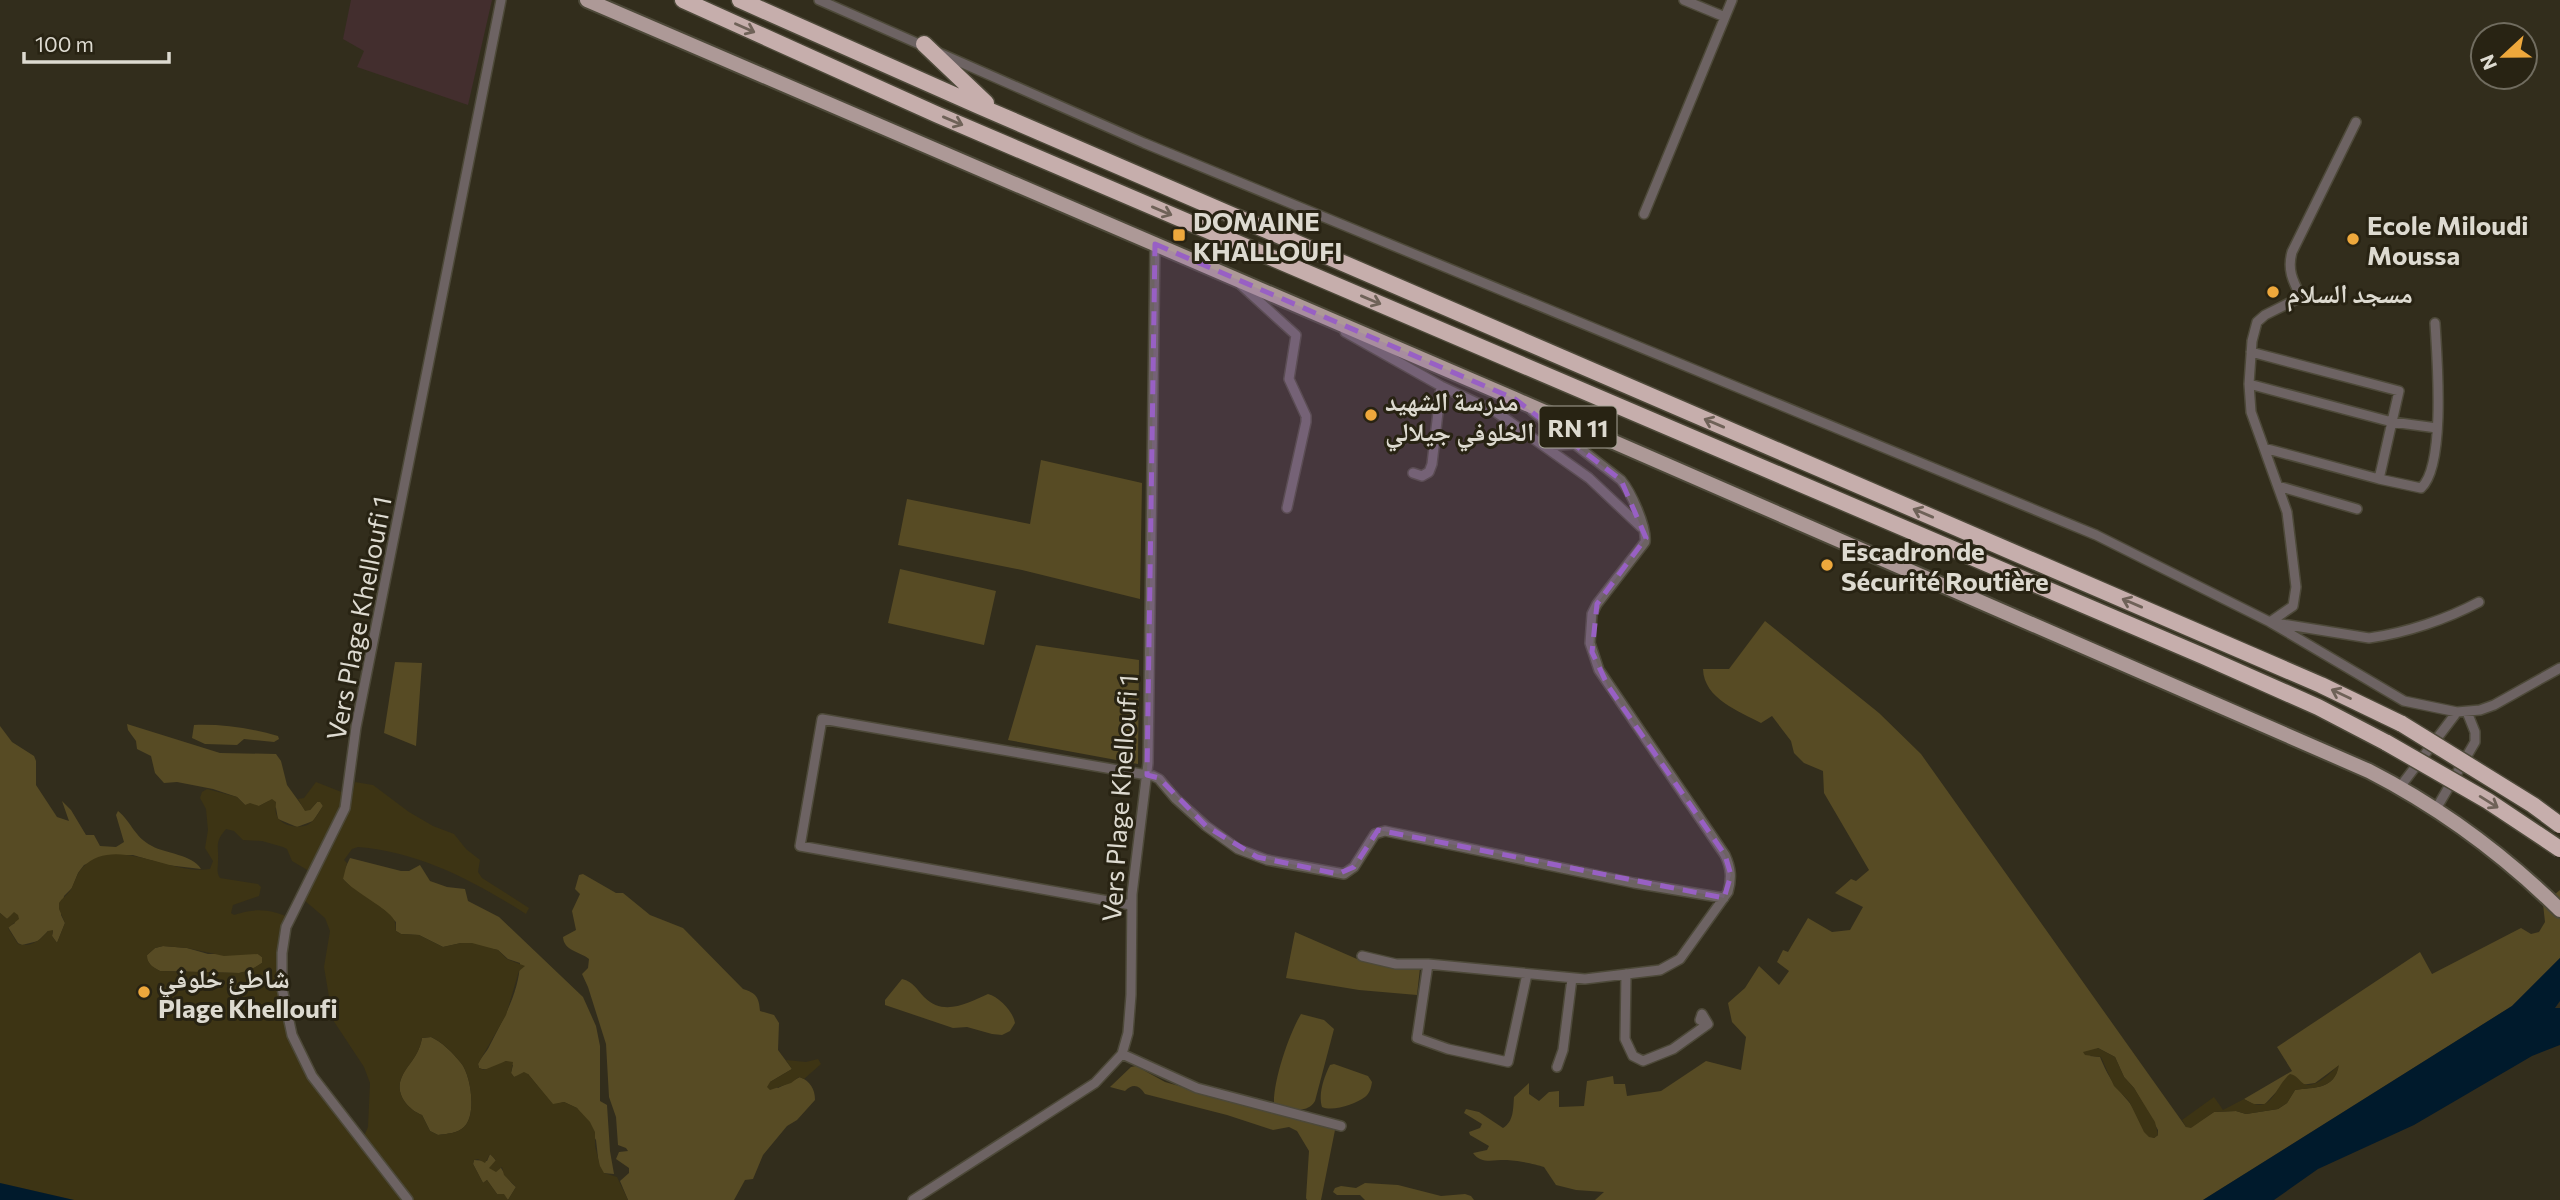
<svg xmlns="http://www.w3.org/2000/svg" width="2560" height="1200" font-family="Commissioner,'Noto Naskh Arabic',sans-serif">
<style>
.industrial{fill:#432e2e}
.green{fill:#574b24;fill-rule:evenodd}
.sand{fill:#3d3414;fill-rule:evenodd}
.water{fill:#001a2c}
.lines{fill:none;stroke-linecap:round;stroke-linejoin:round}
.street-casing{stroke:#4d4939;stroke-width:12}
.primary-casing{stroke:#4d4939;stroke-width:18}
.highway-casing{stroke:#4d4939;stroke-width:19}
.street{stroke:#6d6363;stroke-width:9}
.primary{stroke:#ad9997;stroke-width:14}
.highway{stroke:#c6aeac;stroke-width:16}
.highway-bridge-casing{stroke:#4d4939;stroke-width:19;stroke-linecap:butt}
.highway-bridge{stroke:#c6aeac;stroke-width:16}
.oneway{stroke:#6f6258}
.marked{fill:#9860c4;fill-opacity:0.2;stroke:#9860c4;stroke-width:5;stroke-dasharray:14 9;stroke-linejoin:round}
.poi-dot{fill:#eea83c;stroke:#282313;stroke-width:2.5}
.labels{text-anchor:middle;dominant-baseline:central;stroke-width:6;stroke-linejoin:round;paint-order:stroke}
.shield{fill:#282313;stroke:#a7a397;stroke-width:2}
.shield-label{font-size:24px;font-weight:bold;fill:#dddad0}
.poi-label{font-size:26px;font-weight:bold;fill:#dddad0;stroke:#282313;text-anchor:start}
.street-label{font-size:26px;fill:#dddad0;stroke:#282313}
</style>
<rect width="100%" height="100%" fill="#322d1c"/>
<path class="industrial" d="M351,0H492L468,105L357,67L364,51L343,39Z"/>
<path class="green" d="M1041,460L1142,483L1140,599L1022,570L898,545L907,499L1030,524Z
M900,569L996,591L984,645L888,623Z
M1765,621L1879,713L1921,754L2186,1127H2191L2214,1112L2236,1111L2246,1114L2278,1109L2287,1103L2295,1090C2313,1087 2335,1090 2338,1066L2315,1083L2280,1088L2265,1104H2253L2244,1099L2292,1071L2277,1047L2420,952L2432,974L2521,928L2531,934L2539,932L2545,922L2543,904L2560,890V958L2512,1006L2203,1200H1595L1604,1192L1576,1190L1556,1185L1544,1167C1535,1164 1515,1160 1505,1160C1492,1160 1481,1164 1473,1153L1487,1150L1489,1146L1470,1135L1469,1132L1480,1128L1482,1124L1464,1113L1466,1109L1479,1112L1503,1128C1514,1121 1513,1109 1514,1097L1529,1083V1094L1539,1101L1549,1092L1559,1091V1107L1584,1106L1587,1081L1613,1076L1614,1084H1625L1627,1096L1661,1091L1706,1061L1741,1070L1746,1037L1732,1022L1728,1003L1745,988L1759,966L1779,985L1789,971L1777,962L1783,950L1788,952L1808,918L1832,932L1850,930L1863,907L1835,893L1851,879L1856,881L1869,870L1824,793L1823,771L1804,763L1794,753L1791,741L1772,716L1761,723C1739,711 1704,699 1703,669H1729ZM2098,1048L2115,1057L2124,1077L2134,1088L2158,1130V1135L2154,1138C2137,1127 2140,1115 2128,1101C2114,1084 2109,1079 2100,1057L2090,1056Z
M1036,645L1139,660L1138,764L1008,740Z
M395,662L422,663L416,746L384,733Z
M127,724L220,753L276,754L281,761L287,785L305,810H310L317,802H321L323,806L313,821L297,827L278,819L276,808L269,801L259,806L245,805L237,797L213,789L177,782L164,783L155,773L151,756L137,749L136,741L128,730Z
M194,725C222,724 252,728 278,736L279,739L274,742L244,739L237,745L205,744L192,738Z
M0,726L12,742L34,756L36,761V785L57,817L69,821L62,801L71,810L86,835H94L100,846L116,847L124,842L116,815L118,811C131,821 134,837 152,846C166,854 192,854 201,869L167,865L133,855L107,856L84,865L78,873L72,888L64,896L61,915L65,923L57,943L52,936L53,931H48L38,941L22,945L18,943L8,927L15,923L11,916L7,919L0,913Z
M350,858L401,871H409L420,865L430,881L447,887L465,889L468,901L499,917L583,997L596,1026L600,1046V1101L607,1105L610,1151L614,1174L603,1173L599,1166L596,1140L577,1108L564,1102L553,1105L528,1074L514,1077L511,1073L513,1065L506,1061C498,1066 488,1072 479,1068L478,1064C481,1057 487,1052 490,1045C503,1019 519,993 520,963L508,959L498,950L461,943L443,947L419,935L401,934L396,931V922L384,910L355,891L343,879L342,875Z
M583,874L616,893H623L650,915L683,928L743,989C756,993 759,997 760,1011L774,1015L779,1023L778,1050L792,1069L770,1082L778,1088L800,1077C810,1081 815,1089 815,1100L797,1120L787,1126L763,1155L753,1179L745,1180L734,1200H628L620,1181L629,1173V1168L616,1159L619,1152L628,1151L626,1148L618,1145L616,1117L609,1097L606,1044L588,987L582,974L588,968L589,959C579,951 564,951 563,937L576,930L572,911L580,894L575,889L579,875Z
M1295,932L1357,959L1420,968L1417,995L1359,990L1286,978Z
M163,946L187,948L208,954H258L262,957V963L250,971L239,973L160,971L152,967L147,960V955L155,948Z
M902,979C914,982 916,989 924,997C944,1017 967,1003 988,994C999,997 1013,1011 1015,1023L1010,1031L1002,1035L992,1034L967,1027L953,1028L885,1005V1000Z
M1301,1014L1324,1020L1334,1029L1315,1101C1306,1116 1288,1107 1274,1104C1273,1081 1289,1034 1301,1014Z
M431,1037C441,1041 454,1054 461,1063C471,1075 477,1115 464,1127C458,1133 447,1134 438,1135L430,1131L422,1115C409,1110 395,1095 401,1079C407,1063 418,1059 422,1038Z
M1334,1064L1368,1076L1372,1082C1371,1088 1370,1093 1365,1097C1356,1104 1333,1112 1322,1107C1318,1094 1324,1077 1330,1065Z
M1136,1066L1165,1082L1335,1130L1321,1200H1307L1306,1198L1309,1151L1297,1131L1289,1127L1273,1130L1227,1115L1145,1094C1139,1085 1133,1083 1125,1091L1110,1087L1131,1067Z
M490,1154C501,1164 504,1177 516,1187L508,1200L497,1194L487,1180L483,1183L473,1164L474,1160L487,1161Z
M1365,1183L1398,1185L1441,1196L1465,1194L1471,1196L1474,1200H1365L1360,1195H1337L1333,1192L1335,1188L1341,1186L1356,1188Z"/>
<path class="sand" d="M316,782L344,793L340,808L323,844L331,850L350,807L355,782L373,785L409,812L433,826L454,834L466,849L480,860L478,872L482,878L529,908L526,914C474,881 420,852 358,847L352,849L344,860L347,863L343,879C354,892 389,909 394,920C396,923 395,927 396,931L401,934L419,935L443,947L461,943H472L498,950L507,959L525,966L519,971L506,1015L478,1064L479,1068L484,1070L506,1061L513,1062L511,1073L514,1077L524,1072L528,1074L553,1104L564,1102L577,1108L590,1122L595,1132V1146L600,1166L604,1173L617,1177L628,1200H74L0,1183V913L7,919L14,912L18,915L19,919L8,928L18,944C30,948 41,940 48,931L53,930L52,936L57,943L65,923L59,909V903C62,898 67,895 70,891C75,883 76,874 83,867C115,834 172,876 210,869L213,861L205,848L208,830L206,809L200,798L202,792L207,789L237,797L245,805L250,803L259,806L272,799L276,802C276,806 275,810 276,813C278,826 300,830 309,824C315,820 319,812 323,806L320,802H317L310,810L305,811L298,799L304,798ZM226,829L234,831L243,840L262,841L283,847L287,849L292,861L309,871L297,894L325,918L330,931L324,967L333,1020L364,1067L370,1083L368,1127L364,1136C306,1063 271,1016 293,919C271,910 258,907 234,915L231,913L233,905L259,896L261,887L258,884L220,878C216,871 218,869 218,861C219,846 214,843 226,829ZM163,946L187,948L224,956L258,954L262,957V963L250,970L239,973L160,971C153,967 147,964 147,955L155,948ZM431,1037C441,1041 454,1054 461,1063C471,1075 477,1115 464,1127C458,1133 447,1134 438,1135L430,1131L422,1115C409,1110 395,1095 401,1079C407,1064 418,1059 422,1038ZM490,1154L496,1160L489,1168L496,1172L502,1167L504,1175L516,1187L508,1200L504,1194H497L487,1180L483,1183L473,1164L474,1160L478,1159L485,1163Z
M2098,1048L2115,1057L2124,1077L2134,1088L2155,1122L2158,1135L2154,1138L2149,1137L2144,1132L2129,1101L2114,1086L2101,1057L2085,1055L2083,1052Z
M818,1059L821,1064L804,1079L799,1077L791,1083L770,1090L767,1087L770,1082L792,1069L786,1060L806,1062Z
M2339,1065C2335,1090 2314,1087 2295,1090L2287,1103L2278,1109L2246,1114L2236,1111L2214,1112L2191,1128L2186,1127L2182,1120L2214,1097L2223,1110L2244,1099C2273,1117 2273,1088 2290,1074C2298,1076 2298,1080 2304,1084C2316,1089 2331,1072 2339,1065Z"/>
<path class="water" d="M2560,958V1001L2555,1008H2560V1045L2532,1056L2414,1125L2318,1169L2274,1200H2203L2512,1006Z
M0,1183L74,1200H0Z"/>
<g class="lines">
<g class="street-casing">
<path id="street" d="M819,0L1144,143L2096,535L2270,622L2293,606L2296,587L2287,512L2251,412L2249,384L2252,341L2257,322L2265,315L2301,297C2293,281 2287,270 2292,252L2356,122
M1684,0L1725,17
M1644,214L1732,0
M1241,285L1296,335L1289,379L1306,416V422L1287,508
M1345,332L1441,386L1496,412L1589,478L1641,527
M2251,352L2399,391L2379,479L2264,448
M2249,384L2392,422L2437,428
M1544,446L1576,444
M1413,473L1422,476L1429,472L1432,464L1441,386
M2379,479L2421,488C2446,466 2437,357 2435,323
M2278,486L2357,509
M2270,622L2404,701L2457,712L2480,710L2494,705L2560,668
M2276,623L2369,638C2406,633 2447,619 2479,602
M2400,787L2457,712
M2436,809L2475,742V732L2467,712
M1131,905L800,846L822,719L1153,776L1159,779L1176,799L1206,826L1238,849L1267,860L1344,874L1354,867L1375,834L1385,831L1634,883L1724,898
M1362,956L1396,964H1428L1417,1038L1448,1049L1508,1062L1527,974
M1428,964L1585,979L1660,970L1680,959L1728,892C1732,878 1731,868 1725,855L1599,670L1590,643L1592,614L1597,604L1645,542C1647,527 1631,492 1621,480L1532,411
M1626,974L1625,1039L1633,1056L1643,1061L1673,1049L1708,1024L1702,1014L1700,1020
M1122,1054L1197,1088L1341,1126
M1557,1067L1563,1050L1572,978
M408,1200L312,1076L292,1035L282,988V953L286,927L345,808L356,727L501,0
M913,1200L1095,1083L1122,1054L1128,1033L1131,995L1132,894L1148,763L1155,244"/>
</g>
<g class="primary-casing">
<path id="primary" d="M587,0L1515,399L2369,771C2441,808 2503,854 2560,910"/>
</g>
<g class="highway-casing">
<path id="highway" d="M683,0L938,115L2203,656L2318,707L2387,743
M740,0L979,106L2321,685L2402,724
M924,44L986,103"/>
</g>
<use href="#street" class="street"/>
<use href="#primary" class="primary"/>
<use href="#highway" class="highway"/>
<g class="highway-bridge-casing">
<path id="highway-bridge" d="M2402,724L2533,805L2560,825
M2387,743L2488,801L2560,849"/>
</g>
<use href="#highway-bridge" class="highway-bridge"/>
</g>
<defs><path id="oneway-shaft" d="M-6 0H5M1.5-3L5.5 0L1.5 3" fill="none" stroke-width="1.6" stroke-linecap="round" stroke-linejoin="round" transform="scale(1.75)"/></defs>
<g class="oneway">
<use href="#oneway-shaft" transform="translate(745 28) rotate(24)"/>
<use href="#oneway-shaft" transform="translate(953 121) rotate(23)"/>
<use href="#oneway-shaft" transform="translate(1162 211) rotate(23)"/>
<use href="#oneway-shaft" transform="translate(1371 300) rotate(23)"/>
<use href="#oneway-shaft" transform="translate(1714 423) rotate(-157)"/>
<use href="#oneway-shaft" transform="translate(1923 513) rotate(-157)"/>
<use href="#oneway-shaft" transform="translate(2132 603) rotate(-157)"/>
<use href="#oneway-shaft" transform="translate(2341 694) rotate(-155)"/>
<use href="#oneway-shaft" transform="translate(2489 802) rotate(32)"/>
</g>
<path class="marked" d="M1155,244L1515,399L1621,480L1646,538L1597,604L1592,652L1608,686L1725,855L1731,875L1724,898L1378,830L1354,867L1338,874L1257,857L1206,826L1159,778L1147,775Z"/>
<g class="poi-dot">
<rect x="1172" y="228" width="14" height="14" rx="3.5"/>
<circle cx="2353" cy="239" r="7"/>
<circle cx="2273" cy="292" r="7"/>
<circle cx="1371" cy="415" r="7"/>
<circle cx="1827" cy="565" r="7"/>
<circle cx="144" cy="992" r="7"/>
</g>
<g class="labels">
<rect class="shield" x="1539.5" y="406.5" width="77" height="41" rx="5"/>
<g class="shield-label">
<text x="1578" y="427">RN 11</text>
</g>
<g class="poi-label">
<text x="1193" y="220">DOMAINE<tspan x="1193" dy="30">KHALLOUFI</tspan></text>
<text x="2367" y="224">Ecole Miloudi<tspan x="2367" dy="30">Moussa</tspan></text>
<text x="2287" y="292">مسجد السلام</text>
<text x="1385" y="400">مدرسة الشهيد<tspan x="1385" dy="30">الخلوفي جيلالي</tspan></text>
<text x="1841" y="550">Escadron de<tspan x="1841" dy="30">Sécurité Routière</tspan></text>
<text x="158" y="977">شاطئ خلوفي<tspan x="158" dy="30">Plage Khelloufi</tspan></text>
</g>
<g class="street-label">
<text transform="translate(358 618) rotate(-79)">Vers Plage Khelloufi 1</text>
<text transform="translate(1119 798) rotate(-86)">Vers Plage Khelloufi 1</text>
</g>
</g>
<g transform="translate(2504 56) rotate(248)"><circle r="33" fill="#282313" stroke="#706c5f" stroke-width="2"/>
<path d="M0-5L12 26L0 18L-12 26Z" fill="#eea83c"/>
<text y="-10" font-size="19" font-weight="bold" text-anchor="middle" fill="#dddad0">N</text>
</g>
<path d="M24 52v10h145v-10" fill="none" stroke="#dddad0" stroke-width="3.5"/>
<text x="35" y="52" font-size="21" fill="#dddad0" stroke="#282313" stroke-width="5" paint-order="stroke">100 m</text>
</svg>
